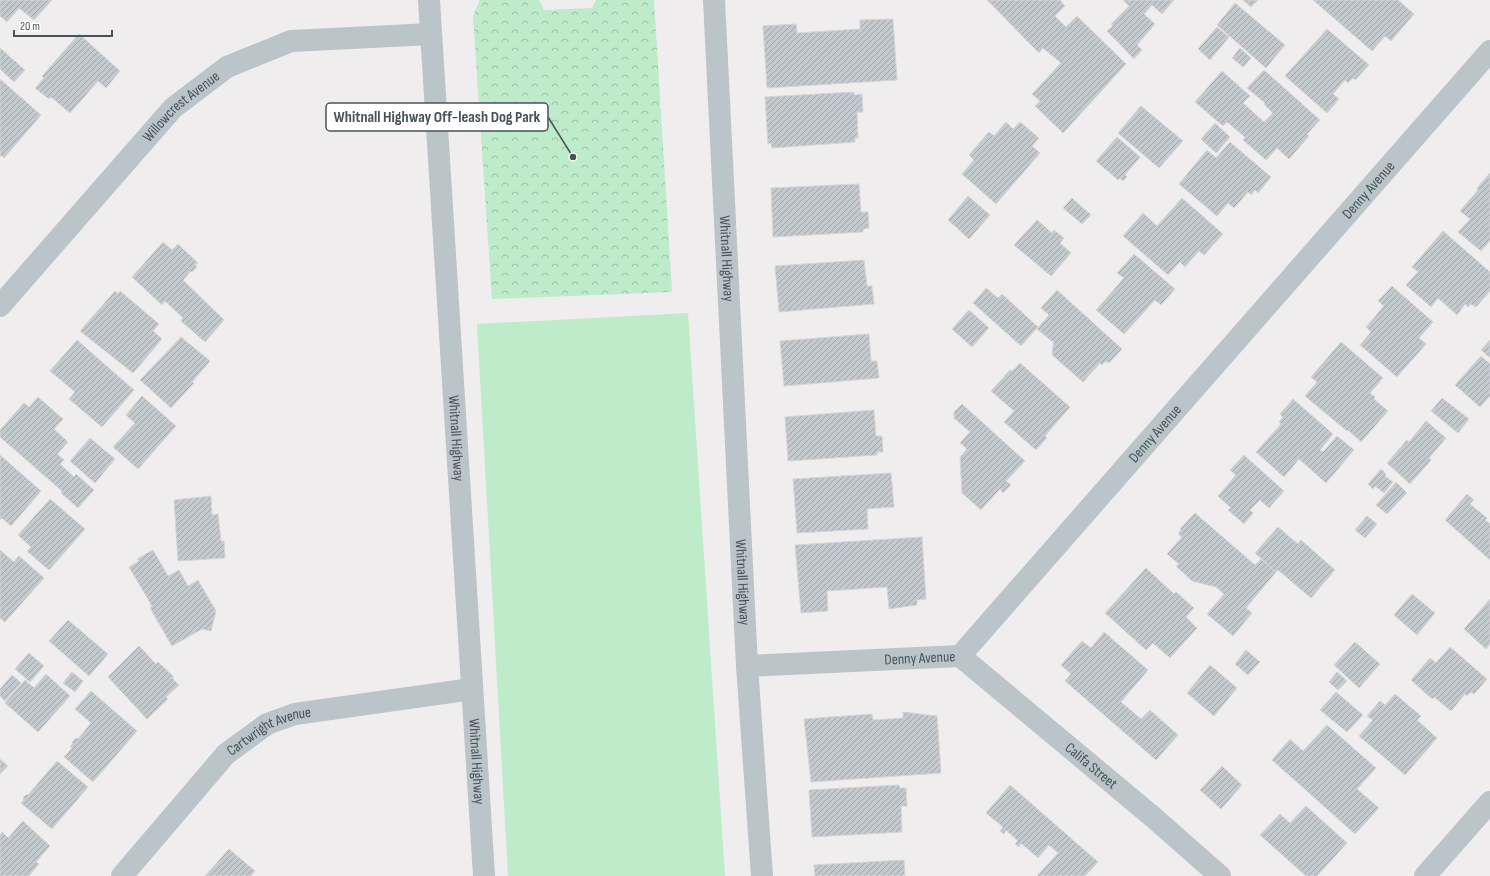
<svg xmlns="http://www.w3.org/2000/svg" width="1490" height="876" font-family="'Sofia Sans Condensed',sans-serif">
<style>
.grass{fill:#beebc9}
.park{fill:url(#park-crowns)}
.building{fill:url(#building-hatch);stroke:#d2d5d9}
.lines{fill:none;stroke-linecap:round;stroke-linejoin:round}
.minor{stroke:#bac4c9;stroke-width:22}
.labels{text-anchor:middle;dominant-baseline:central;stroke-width:3;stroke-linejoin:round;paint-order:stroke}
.street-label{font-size:15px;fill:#475359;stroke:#fff}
.leader{fill:none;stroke:#475359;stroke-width:1.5}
.callout-dot{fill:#475359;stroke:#fff;stroke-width:1.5}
.callout{fill:#fff;stroke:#475359;stroke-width:1.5}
.callout-label{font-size:16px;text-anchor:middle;font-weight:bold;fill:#475359}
</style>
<defs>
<pattern id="park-crowns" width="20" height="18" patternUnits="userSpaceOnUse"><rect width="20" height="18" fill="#beebc9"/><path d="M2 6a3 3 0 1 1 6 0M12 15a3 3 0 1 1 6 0" fill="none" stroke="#9cc1a6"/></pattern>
<pattern id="building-hatch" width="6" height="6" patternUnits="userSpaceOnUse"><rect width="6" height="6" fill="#c4c9cd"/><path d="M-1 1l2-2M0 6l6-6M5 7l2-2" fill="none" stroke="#a1a6a9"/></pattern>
</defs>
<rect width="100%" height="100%" fill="#f0edee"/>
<path class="grass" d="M688,313L725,876H508L477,324Z"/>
<path class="park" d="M480,0H539L544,10L592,8L596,0H654L672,292L492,299L473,16Z"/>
<path class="building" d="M0,0H52L34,20L19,8L7,22L0,16Z
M987,0H1060L1065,6L1055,16L1066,27L1077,16L1126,64L1063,133L1035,106L1040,101L1032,94L1061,63L1043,48L1039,53Z
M1123,0H1174L1162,14L1152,5L1144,14L1155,24L1137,45L1142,50L1134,59L1107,31L1113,26L1111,24L1129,6Z
M1243,0H1258L1251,7Z
M1313,0H1398L1414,14L1391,41L1385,36L1372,51Z
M1235,3L1285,45L1266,68L1217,25Z
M893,19L897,80L767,88L763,26L796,24L797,33L860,29V20Z
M1217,27L1229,37L1210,60L1198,49Z
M1327,29L1369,65L1355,80L1353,78L1348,83L1345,80L1333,94L1339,99L1327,113L1285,76Z
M79,34L120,71L106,88L98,81L70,113L51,97L49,99L35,88L44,78L42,76Z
M0,48L25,70L14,82L0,69Z
M1240,48L1251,58L1243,67L1232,58Z
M1264,70L1320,120L1307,134L1309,136L1289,159L1277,148L1266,160L1243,140L1245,137L1227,122L1223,126L1195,102L1222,71L1250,96L1243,103L1264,122L1273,113L1264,104L1265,103L1247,88Z
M0,79L41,115L4,158L0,155Z
M854,92V95L862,94L863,112H857L858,138H855V142L772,148L771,143L768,144L765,97Z
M1141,106L1183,141L1159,168L1118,133Z
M1006,122L1013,129L1020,122L1039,138L1032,146L1040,153L996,204L962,174L974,160L969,155L989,132L994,136Z
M1215,123L1230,137L1216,153L1201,139Z
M1117,137L1140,157L1125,175L1127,177L1123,181L1120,178L1118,180L1096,161Z
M1230,142L1271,177L1258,193L1255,190L1251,195L1248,192L1234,208L1228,203L1217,216L1179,184L1207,150L1216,158Z
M1490,173V241L1481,251L1458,232L1470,219L1460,211L1478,190L1477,188Z
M859,184L861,212H868L869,228L863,229V232L773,237L771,188Z
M968,196L990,215L969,239L948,220Z
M1072,198L1091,215L1082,224L1063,208Z
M1182,198L1223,234L1204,255L1199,251L1185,267L1180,262L1168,275L1123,236L1143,213L1157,226Z
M1037,220L1052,233L1054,230L1064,238L1060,243L1071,253L1051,276L1014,245Z
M1443,231L1490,272V291L1476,307L1471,304L1468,307L1465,304L1457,315L1438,298L1431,307L1406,285L1418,272L1412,267Z
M163,242L172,250L178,244L198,263L195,265L197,267L192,272L191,271L183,280L224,320L205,342L181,321L183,318L165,301L162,305L132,277Z
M1134,254L1175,289L1161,305L1155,300L1124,334L1096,310L1124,278L1117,273Z
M864,260L867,286H872L874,304L779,312L775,266Z
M1392,286L1433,322L1419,338L1426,344L1397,377L1360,345L1371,332L1366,327L1384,306L1378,301Z
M986,288L998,298L1002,294L1038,327L1021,346L973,303Z
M1057,290L1122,349L1109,363L1106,361L1102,365L1100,363L1083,382L1052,355L1053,345L1054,343L1037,329L1049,315L1041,308Z
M115,291L118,294L120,291L159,324L153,331L162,339L133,373L80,331Z
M969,310L989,328L972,347L952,329Z
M869,334L871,361H877L879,378L784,386L780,341Z
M181,337L210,361L192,382L194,383L171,408L140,380Z
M77,340L134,390L102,427L69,399L75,392L50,371Z
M1490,340V358L1481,350Z
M1341,342L1383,378L1370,393L1375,397L1374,399L1388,411L1361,442L1348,430L1347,431L1305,396L1317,382L1311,377Z
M1481,356L1490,364V396L1480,407L1455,385Z
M1020,363L1070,407L1045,436L1047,438L1036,450L1004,422L1014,411L991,391L1010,370L1012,371Z
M142,396L176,426L138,469L113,447L135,423L126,415Z
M38,397L63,419L54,429L68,442L57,454L64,460L60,464L74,477L76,474L94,490L78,508L61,493L62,491L0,437V430L24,403L29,407Z
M1442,398L1469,419L1458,433L1431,411Z
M1293,399L1333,434L1320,450L1323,452L1337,436L1354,450L1326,483L1299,459L1284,477L1256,452L1281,424L1279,422L1283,417L1280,414Z
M962,404L1025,461L1006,481L1011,485L1003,493L1000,489L981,510L962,493L960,457L967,449L960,443L970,432L954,418V412Z
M874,410L876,436H882L883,452H877V455L788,461L785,417Z
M1426,421L1446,438L1429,458L1431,460L1410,484L1387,463L1407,440L1409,442Z
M90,438L115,459L95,483L70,461Z
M0,455L41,491L11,526L2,518L0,520Z
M1244,455L1284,491L1269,508L1260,500L1250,510L1253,513L1244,524L1228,510L1231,508L1218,496L1236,475L1230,470Z
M1381,469L1386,474L1385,476L1393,482L1384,493L1375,486L1373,489L1368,484Z
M891,473L894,507L867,509L868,529L797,533L793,479Z
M1396,482L1407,493L1387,514L1376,505Z
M1467,494L1474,500L1470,504L1487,518L1485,520L1490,524V560L1445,520Z
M211,496L212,515L218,514L221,541H224L225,558L178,561L174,500Z
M50,499L85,529L49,570L27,551L31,547L18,535Z
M1195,513L1255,565L1261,559L1276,572L1246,608L1252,613L1233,636L1207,614L1224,594L1216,587L1192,581L1176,566L1179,564L1167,554L1182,537L1178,534L1181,530L1180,529Z
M1367,516L1377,524L1365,538L1355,530Z
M1278,527L1298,544L1301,540L1335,570L1311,598L1278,570L1276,572L1255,553Z
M922,537L926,599L917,600V605L889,609L887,587L827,591L828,611L801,613L795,545Z
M0,550L14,562L19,556L44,578L5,622L0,618Z
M153,550L168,576L179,570L188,586L198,580L216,611L211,631L202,629L172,646L150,608L152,606L129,567L139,561L137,559Z
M1146,568L1174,594L1176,592L1194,608L1186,617L1197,628L1170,658L1153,643L1146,650L1105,613Z
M1412,594L1435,613L1417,635L1394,615Z
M1490,599V644L1486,649L1464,629Z
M68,620L108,654L89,676L49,641Z
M1104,632L1148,670L1121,702L1141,719L1150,710L1178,735L1156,760L1065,681L1071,674L1061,665L1082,641L1091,648Z
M1355,642L1380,664L1359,688L1334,665Z
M139,646L156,664L158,662L174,677L172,678L179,685L166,697L168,699L147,719L108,677Z
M1450,647L1487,679L1474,694L1471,692L1467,696L1465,694L1451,711L1434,697L1432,699L1411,680L1430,658L1436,663Z
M1246,650L1260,662L1248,675L1235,664Z
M29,653L44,666L30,682L15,669Z
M1210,665L1237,688L1214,716L1187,693Z
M72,672L83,681L75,692L63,683Z
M1337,672L1347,681L1338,690L1329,682Z
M46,674L70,696L38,732L5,703L25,680L34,688Z
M12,675L21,683L5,701L0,696V689Z
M91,691L137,731L93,782L64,757L72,748L70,747L73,743L72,742L76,738L78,739L91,723L75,709Z
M1336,692L1363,715L1347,732L1320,710Z
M1395,694L1421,716L1417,720L1437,738L1405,775L1359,736L1373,720L1367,716L1380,701L1385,705Z
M903,712L937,716L941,773L811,782L804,719L872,714L873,720L903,718Z
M1327,725L1376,768L1357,789L1379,808L1355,834L1272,760L1290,739L1303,751Z
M0,759L8,766L0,774Z
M57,761L88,787L52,829L21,803L24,800L23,798L27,794L28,795Z
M1222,766L1242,785L1221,809L1200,790Z
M899,785L900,788H906L907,806H901L902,832L812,837L809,790Z
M1010,785L1098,862L1085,876H1037L1058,853L1049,845L1038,858L1021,843L1019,847L1015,844L1018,841L1006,830L1004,834L1000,831L1003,827L986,813Z
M1306,806L1347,843L1317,876H1306L1260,835L1280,814L1290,823Z
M23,821L50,846L36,862L39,864L29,876H0V835L2,832L8,838Z
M229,849L255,871L251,876H205Z
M904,860L905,876H815L814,865Z"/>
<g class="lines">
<g class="minor">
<path id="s1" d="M429,0L484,876"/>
<path id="s2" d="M714,0L747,666L762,876"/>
<path id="s3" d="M0,306L173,108L227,67L291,41L431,34"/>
<path id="s4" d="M960,656L1153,817L1220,876"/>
<path id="s5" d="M747,666L960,656L1490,51"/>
<path id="s6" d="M122,876L226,754L267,724L295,714L472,689"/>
<path d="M1425,876L1490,802"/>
</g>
</g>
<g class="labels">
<g class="street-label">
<text stroke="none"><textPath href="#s3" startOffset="270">Willowcrest Avenue</textPath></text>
<text stroke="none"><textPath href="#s5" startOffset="833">Denny Avenue</textPath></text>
<text stroke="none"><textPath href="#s2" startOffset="259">Whitnall Highway</textPath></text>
<text stroke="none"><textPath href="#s5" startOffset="509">Denny Avenue</textPath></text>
<text stroke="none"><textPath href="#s1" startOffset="439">Whitnall Highway</textPath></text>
<text stroke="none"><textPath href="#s2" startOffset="583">Whitnall Highway</textPath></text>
<text stroke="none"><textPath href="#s5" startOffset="173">Denny Avenue</textPath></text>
<text stroke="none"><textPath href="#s6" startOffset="210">Cartwright Avenue</textPath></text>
<text stroke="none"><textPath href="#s1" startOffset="763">Whitnall Highway</textPath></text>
<text stroke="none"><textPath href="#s4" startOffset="171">Califa Street</textPath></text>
</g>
</g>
<path class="leader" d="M573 157L548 117"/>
<circle class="callout-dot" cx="573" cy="157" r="4"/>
<rect class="callout" x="326" y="103" width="222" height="28" rx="4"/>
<g class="callout-label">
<text x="437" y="122">Whitnall Highway Off-leash Dog Park</text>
</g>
<path d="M14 30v6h98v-6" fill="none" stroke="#475359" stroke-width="2"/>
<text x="20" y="30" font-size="12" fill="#475359" stroke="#ffffff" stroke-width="3" paint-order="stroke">20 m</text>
</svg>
